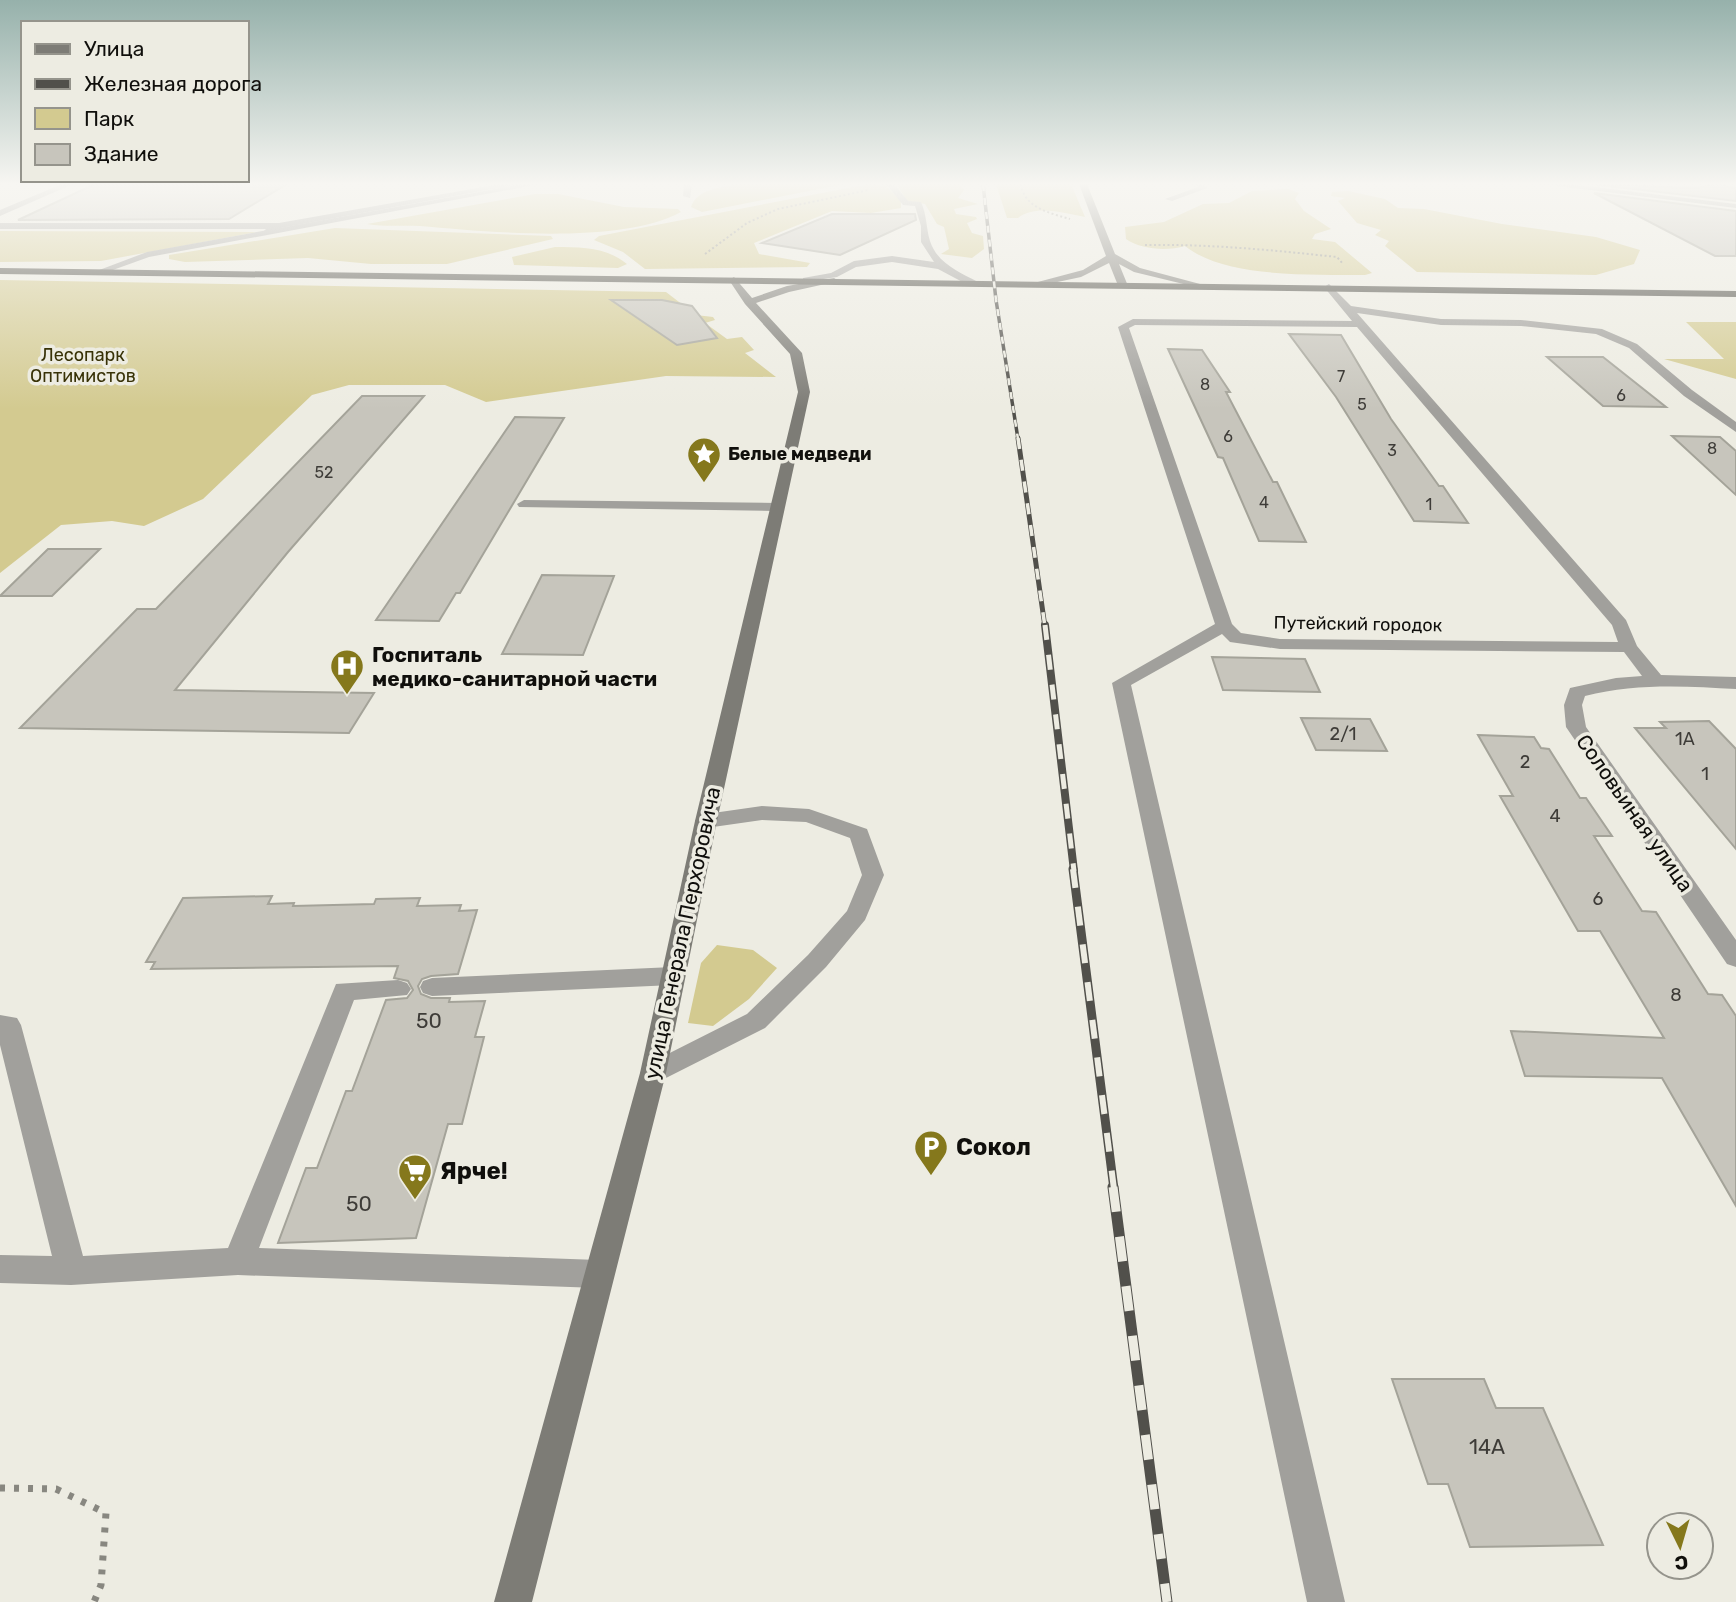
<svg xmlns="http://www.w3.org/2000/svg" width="1736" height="1602" font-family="Rubik,sans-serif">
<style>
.green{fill:#d3ca90}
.building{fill:#c7c5bc;stroke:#a4a399;stroke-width:2}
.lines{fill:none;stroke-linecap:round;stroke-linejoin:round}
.path-far1{stroke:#888780;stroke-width:2;stroke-dasharray:2 2.5;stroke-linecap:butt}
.path{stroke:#888780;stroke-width:7;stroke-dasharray:5 9;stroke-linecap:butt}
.lane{fill:#a1a09c;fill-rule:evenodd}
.street{fill:#a1a09c;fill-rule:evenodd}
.secondary{fill:#7d7c76;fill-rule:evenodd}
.highway{fill:#4e4d45;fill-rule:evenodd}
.rail-far4-casing{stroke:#51504b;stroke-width:3.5}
.rail-far3-casing{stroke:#51504b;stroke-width:5}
.rail-far2-casing{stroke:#51504b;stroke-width:8}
.rail-far1-casing{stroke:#51504b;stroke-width:9}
.rail-casing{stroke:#51504b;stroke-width:11}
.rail-far4{stroke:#edece2;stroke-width:2.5;stroke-dasharray:7;stroke-linecap:butt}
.rail-far3{stroke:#edece2;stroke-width:3.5;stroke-dasharray:11;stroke-linecap:butt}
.rail-far2{stroke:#edece2;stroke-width:5;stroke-dasharray:15;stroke-linecap:butt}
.rail-far1{stroke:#edece2;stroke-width:6;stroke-dasharray:19;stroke-linecap:butt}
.rail{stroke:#edece2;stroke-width:9;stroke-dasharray:25;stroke-linecap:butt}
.labels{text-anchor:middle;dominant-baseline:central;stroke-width:7;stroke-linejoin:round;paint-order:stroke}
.far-number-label{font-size:16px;fill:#3e3c38}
.far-park-label{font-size:18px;fill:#383207;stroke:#edece2}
.far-poi-label{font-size:18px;font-weight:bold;fill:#100f0c;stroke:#edece2;text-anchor:start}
.far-street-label{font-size:18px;fill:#100f0c;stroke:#edece2}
.number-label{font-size:18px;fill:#3e3c38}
.poi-label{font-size:21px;font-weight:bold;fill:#100f0c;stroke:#edece2;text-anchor:start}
.street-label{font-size:21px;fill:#100f0c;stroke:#edece2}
.near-number-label{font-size:21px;fill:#3e3c38}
.near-poi-label{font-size:24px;font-weight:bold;fill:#100f0c;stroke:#edece2;text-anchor:start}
</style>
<rect width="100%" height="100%" fill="#edece2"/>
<path class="green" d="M737,184H844L702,212L691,207C697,189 720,188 737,184Z
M869,184L886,186L901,201V208L871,213L832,211L754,243L759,254L810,263L807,267L645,269L623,252L594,240L599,236Z
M901,184H965L960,186L964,190L958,198L978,204L954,209L956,214L976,217L977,219L967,223L972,233L983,236L984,249L972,258L941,254L949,249L944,227L937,224L925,204L907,201L898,186Z
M996,184H1071L1085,217C1065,213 1035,204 1018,218H1007Z
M1288,189L1299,193L1295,199L1304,211L1331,229L1315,234L1312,239L1335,242L1372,273L1365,275C1314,274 1226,279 1185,246C1168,251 1142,250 1126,239L1125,227L1164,222L1203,204L1229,203L1252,191Z
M1348,191L1385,199L1398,208L1424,209L1502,224L1596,237L1640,250L1634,264L1596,275L1417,272L1385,246L1389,241L1375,235L1381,230L1357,223L1338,201L1345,198L1331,196L1332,192Z
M535,194H558L624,207L678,209L681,212C620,245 489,232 420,226C402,225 385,227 367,224Z
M335,228L551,236L553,239L447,264H371L308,258L185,262L169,259V255Z
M0,231L257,232L101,261L0,262Z
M555,247C582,247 606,247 627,264L618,268L514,265L512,257Z
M0,280L666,292L696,315L713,317L715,320L705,323L727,339L742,337L754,350L745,353L776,377L666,376L486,402L445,385H349L312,395L203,499L144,526L112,521L61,525L0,573Z
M1686,322H1736V379L1664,359H1724Z
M717,945L753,950L777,968L749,999L713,1026L688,1023L701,963Z"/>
<path class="building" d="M95,184H287L229,219L18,220Z
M1592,184L1695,188L1717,184L1736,188V201Z
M1594,193L1736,211V256H1715Z
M832,214H915L916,220L840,255L762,243Z
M611,300H662L692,306L717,338L677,345Z
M1289,334L1341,335L1391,419L1439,486H1443L1468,523L1414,521L1336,397Z
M1168,349L1202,350L1230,392H1226L1273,482H1277L1306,542L1259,541L1223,458L1218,457Z
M1547,357H1603L1666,407L1603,406Z
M362,396H424L288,552L175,690L374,693L349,733L20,728L137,609H156Z
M515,417L564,418L460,593H456L439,621L376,620Z
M1672,436L1720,437L1736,451V495Z
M48,549H100L52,596H0Z
M542,575L614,576L583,655L502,654Z
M1212,657L1305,659L1320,692L1223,690Z
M1301,718L1370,719L1387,751L1316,750Z
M1709,721L1736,749V849L1635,728H1666L1660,722Z
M1478,735L1534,737L1541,748L1549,749L1580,798H1586L1612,836H1594L1642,911L1656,912L1708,994L1722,995L1736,1016V1206L1662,1078L1525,1076L1511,1031L1664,1038L1600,931H1578L1500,796H1513Z
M272,896L268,904L294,903L293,906L374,904L376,899L420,898L417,906L461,905L459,911L477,910L458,974L431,976L422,979L418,986L421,994L431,998H450L449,1002L485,1001L475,1037H484L462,1124H448L416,1238L278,1243L306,1168H317L346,1091H352L386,1000L407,998L413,990L408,981L394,978L398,966L151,969L155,962H146L183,898Z
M1392,1379H1484L1496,1408H1543L1603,1545L1470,1547L1448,1484H1428Z"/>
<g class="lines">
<path class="path-far1" d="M1021,184C1024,208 1050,213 1070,219
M1145,245C1209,244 1273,250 1337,257L1343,264
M705,254L747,223L778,209L869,190"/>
<path class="path" d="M0,1488L56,1489L106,1513L101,1585L94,1602"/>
<path class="lane" d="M62,184H73L0,216V210Z
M500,184H519L281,228L268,234L264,231L266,229H0V223H279Z
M684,184H692L690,198L683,196Z
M886,184H894L908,201L921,202C927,215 926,228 930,241C937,263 959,272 978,282V286H970L938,269L892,262L856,267L837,277L803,282V278L831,273L854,261L892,256L934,262L921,242V226L915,206L903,205Z
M1195,184H1204L1207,188L1172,201L1165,199L1198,187Z
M524,500L777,503L784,507L777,511L519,507L517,504Z
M762,806L809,809L867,829L884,875L865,920L826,967L765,1028L662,1080L653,1084L644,1080L640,1073L644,1066L747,1014L808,955L847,911L862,875L850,838L806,822L762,820L706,828L698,826L695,821L698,816L706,814Z
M673,967L682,970L685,976L682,982L673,985L432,996L423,993L420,987L423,981L432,978Z
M398,980L407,983L411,989L407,995L354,1000L259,1248L598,1260L609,1264L614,1274L609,1284L598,1288L238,1275L71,1285L0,1283V1255L52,1256L0,1045V1015L17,1018L21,1025L83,1256L228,1248L336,984Z"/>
<path class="street" d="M522,184H540L149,257L99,275L94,272L147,252Z
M1542,184H1568L1736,204V208Z
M1329,284L1351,306L1441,319L1521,320L1602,329L1637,344L1692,390L1736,422V432L1684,396L1629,348L1596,334L1521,326L1441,325L1357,313L1626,620L1637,646L1661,675L1736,677V689C1686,686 1635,683 1585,696L1582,705L1586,727L1736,940V967L1727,964L1566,727L1564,705L1570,688L1616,678L1642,676L1624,652L1280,649L1230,642L1222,634L1131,685L1345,1602H1307L1112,683L1215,624L1118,327L1133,319L1352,321L1324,287ZM1135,325L1357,327L1612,625L1618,642L1280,639L1241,633L1232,624L1129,328Z"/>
<path class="secondary" d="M1079,184H1087L1115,254L1140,268L1200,284V288L1134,272L1119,264L1128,286L1119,288L1109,263L1081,277L1034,287V283L1083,270L1106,256Z
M734,277L752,298L787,286L834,278L839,281L789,292L756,303L802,353L810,392L717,821L666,1073L532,1602H494L640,1073L695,821L798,392L790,354L745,304L729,280Z"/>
<path class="highway" d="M0,268L1736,291V297L0,274Z"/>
<g class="rail-far4-casing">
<path id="rail-far4" d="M983,184L996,300L1018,439"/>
</g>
<g class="rail-far3-casing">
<path id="rail-far3" d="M1018,438L1045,627"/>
</g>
<g class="rail-far2-casing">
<path id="rail-far2" d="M1045,625L1074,871"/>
</g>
<g class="rail-far1-casing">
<path id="rail-far1" d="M1073,869L1114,1189"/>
</g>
<g class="rail-casing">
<path id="rail" d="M1113,1187L1167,1602"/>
</g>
<use href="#rail-far4" class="rail-far4"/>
<use href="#rail-far3" class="rail-far3"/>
<use href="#rail-far2" class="rail-far2"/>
<use href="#rail-far1" class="rail-far1"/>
<use href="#rail" class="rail"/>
</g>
<linearGradient id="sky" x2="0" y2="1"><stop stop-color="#96b1ab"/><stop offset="0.45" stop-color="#f7f6f2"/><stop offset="1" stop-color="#f7f6f2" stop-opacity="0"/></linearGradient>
<rect width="1736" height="409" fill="url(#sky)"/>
<defs>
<g id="sight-pin" transform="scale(1.75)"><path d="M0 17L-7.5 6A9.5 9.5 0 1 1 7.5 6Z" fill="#85781c" stroke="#edece2"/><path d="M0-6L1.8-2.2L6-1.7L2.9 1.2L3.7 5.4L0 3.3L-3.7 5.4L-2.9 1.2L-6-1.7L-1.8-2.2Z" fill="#fff"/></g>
<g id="hospital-pin" transform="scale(1.75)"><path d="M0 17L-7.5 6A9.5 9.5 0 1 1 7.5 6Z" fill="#85781c" stroke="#edece2"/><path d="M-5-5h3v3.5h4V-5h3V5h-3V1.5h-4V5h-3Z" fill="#fff"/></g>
<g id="parking-pin" transform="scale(1.75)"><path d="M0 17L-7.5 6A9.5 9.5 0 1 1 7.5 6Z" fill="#85781c" stroke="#edece2"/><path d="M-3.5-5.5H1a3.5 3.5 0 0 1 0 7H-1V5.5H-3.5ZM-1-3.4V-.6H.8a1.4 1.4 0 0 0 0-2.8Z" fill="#fff"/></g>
<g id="supermarket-pin" transform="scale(1.75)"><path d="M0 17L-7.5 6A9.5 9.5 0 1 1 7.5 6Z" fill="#85781c" stroke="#edece2"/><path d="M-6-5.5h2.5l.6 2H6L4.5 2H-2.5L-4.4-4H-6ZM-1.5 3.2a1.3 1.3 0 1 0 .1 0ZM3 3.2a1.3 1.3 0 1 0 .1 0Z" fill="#fff"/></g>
</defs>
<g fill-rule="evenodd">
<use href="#sight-pin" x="704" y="454"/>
<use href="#hospital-pin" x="347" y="666"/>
<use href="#parking-pin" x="931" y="1147"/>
<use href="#supermarket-pin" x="415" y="1171"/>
</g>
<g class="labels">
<g class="far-number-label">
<text x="1341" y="376">7</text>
<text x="1205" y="384">8</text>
<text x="1621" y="395">6</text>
<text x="1362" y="404">5</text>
<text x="1228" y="436">6</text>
<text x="1712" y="448">8</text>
<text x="1392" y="450">3</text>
<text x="324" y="472">52</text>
<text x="1264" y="502">4</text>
<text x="1429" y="504">1</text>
</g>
<g class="far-park-label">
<text x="83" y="355">Лесопарк<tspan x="83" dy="21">Оптимистов</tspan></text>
</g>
<g class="far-poi-label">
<text x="728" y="454">Белые медведи</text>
</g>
<g class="far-street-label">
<text transform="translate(1358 624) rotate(1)">Путейский городок</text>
</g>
<g class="number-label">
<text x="1343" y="734">2/1</text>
<text x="1685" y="739">1А</text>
<text x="1525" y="762">2</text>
<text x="1705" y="774">1</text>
<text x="1555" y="816">4</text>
<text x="1598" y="899">6</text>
<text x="1676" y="995">8</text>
</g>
<g class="poi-label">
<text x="372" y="654">Госпиталь<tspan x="372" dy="24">медико-санитарной части</tspan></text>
</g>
<g class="street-label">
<text transform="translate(1635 813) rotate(55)">Соловьиная улица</text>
<text transform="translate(682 933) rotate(-78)">улица Генерала Перхоровича</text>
</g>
<g class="near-number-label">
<text x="429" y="1020">50</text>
<text x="359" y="1203">50</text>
<text x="1487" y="1446">14А</text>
</g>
<g class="near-poi-label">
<text x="956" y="1147">Сокол</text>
<text x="440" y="1171">Ярче!</text>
</g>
</g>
<rect x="21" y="21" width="228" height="161" fill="#edece2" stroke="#95948c" stroke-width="2"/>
<rect x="35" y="44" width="35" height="10" fill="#7d7c76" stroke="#95948c" stroke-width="2"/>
<text x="84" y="56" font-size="21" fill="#100f0c">Улица</text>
<rect x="35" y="79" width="35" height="10" fill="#51504b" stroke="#95948c" stroke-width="2"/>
<text x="84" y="91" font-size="21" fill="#100f0c">Железная дорога</text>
<rect x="35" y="108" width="35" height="21" fill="#d3ca90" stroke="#95948c" stroke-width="2"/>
<text x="84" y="126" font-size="21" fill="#100f0c">Парк</text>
<rect x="35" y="144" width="35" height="21" fill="#c7c5bc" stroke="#95948c" stroke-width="2"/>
<text x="84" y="161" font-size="21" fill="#100f0c">Здание</text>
<g transform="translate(1680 1546) rotate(175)"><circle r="33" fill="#edece2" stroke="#95948c" stroke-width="2"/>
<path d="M0-5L12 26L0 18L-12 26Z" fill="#85781c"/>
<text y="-10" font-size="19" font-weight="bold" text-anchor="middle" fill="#100f0c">С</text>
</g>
</svg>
